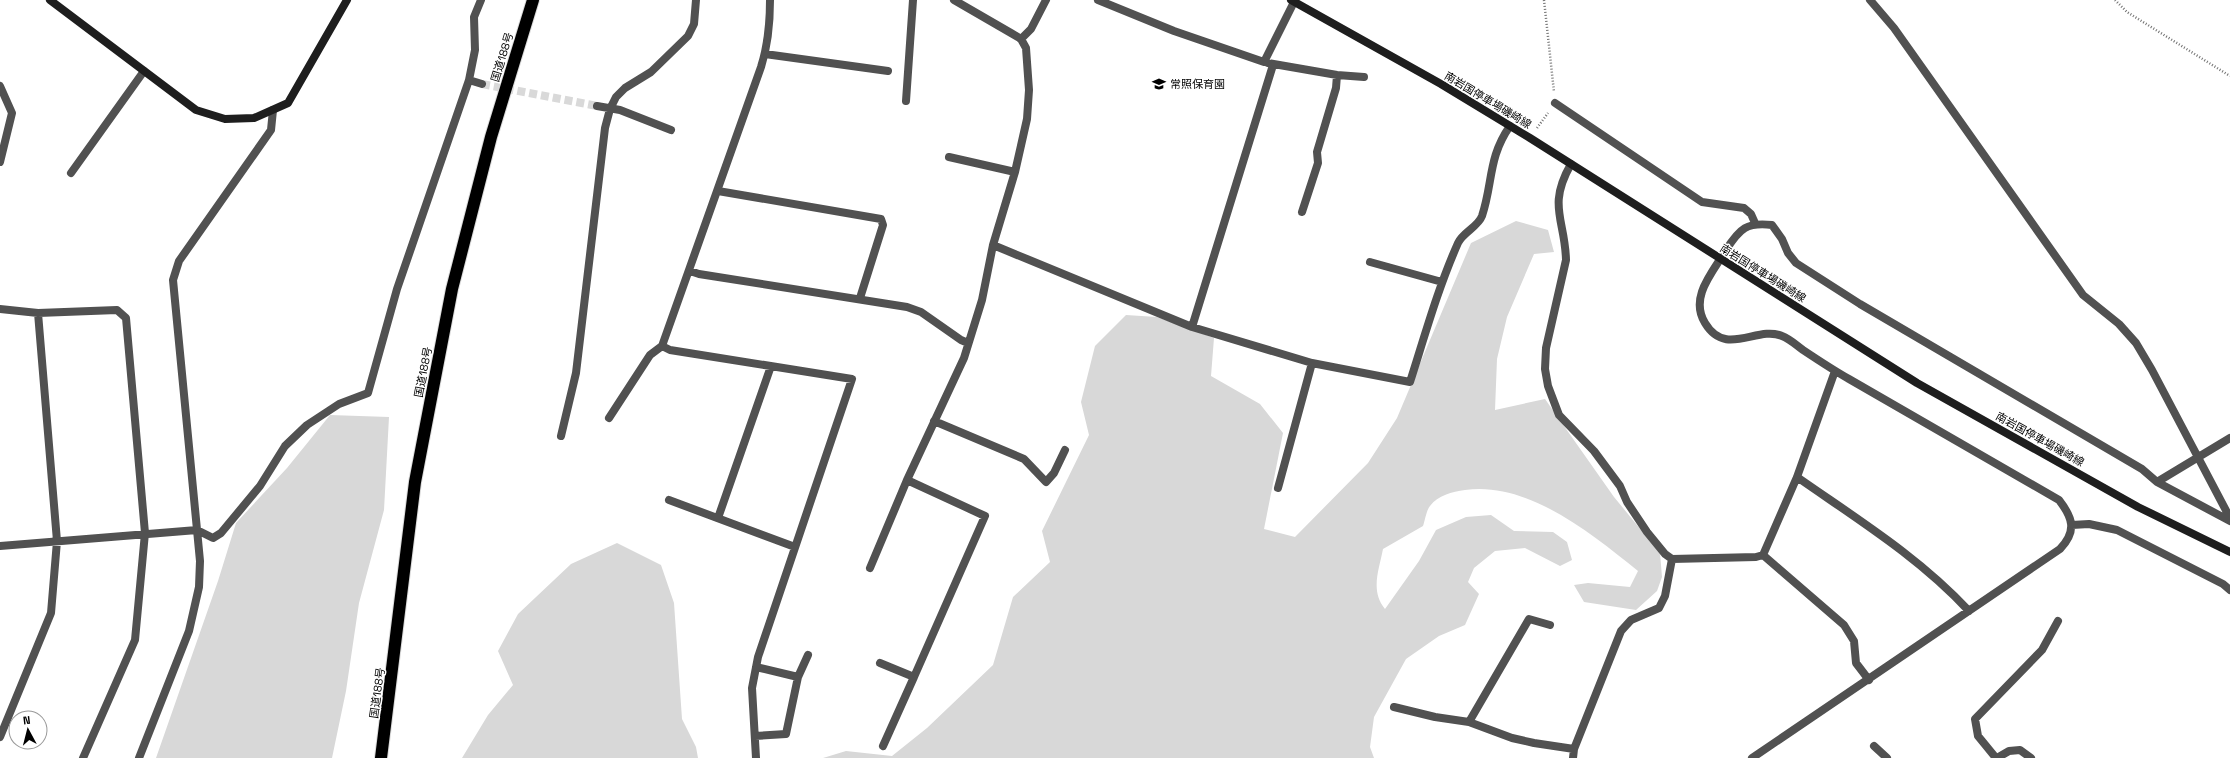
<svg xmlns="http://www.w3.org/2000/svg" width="2230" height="758" font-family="'Space Grotesk','Noto Sans JP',sans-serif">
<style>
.green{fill:#d8d8d8}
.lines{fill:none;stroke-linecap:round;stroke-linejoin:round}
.street-tunnel{stroke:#d9d9d9;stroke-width:8;stroke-dasharray:8 4;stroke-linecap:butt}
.highway-casing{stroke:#dbdbdb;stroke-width:14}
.path{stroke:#737373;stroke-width:2.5;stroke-dasharray:1 2;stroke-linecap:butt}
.street{stroke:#515151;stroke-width:8}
.secondary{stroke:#1e1e1e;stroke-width:8}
.highway{stroke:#000;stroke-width:12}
.labels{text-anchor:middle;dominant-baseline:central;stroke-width:3;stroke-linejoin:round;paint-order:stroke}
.street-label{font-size:11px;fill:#000;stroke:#fff}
.poi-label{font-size:11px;fill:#000;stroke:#fff;text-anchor:start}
</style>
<rect width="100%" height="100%" fill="#fff"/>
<path class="green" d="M1516,221L1548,230L1554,252L1534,254L1507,317L1497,359L1495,410L1545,399L1614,497L1660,553L1662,577L1657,591L1636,610L1584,602L1574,585L1588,583L1630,587L1638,571C1592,534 1528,481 1465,490C1452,492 1438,495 1430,506C1426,511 1425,521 1423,526L1383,549C1379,570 1370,591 1385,609L1419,561L1436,530L1466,517L1491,515L1514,531L1553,532L1567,542L1572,560L1560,566L1525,548L1495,551L1474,568L1468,582L1479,594L1465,625L1439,636L1406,659L1374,717L1370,747L1374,758H823L846,751L892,756L927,728L993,665L1013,597L1050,562L1042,531L1089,435L1081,402L1095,346L1126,315L1157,317L1214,338L1211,376L1260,404L1283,433L1264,529L1295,537L1368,463L1397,418L1471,243Z
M330,415L389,417L384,510L359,603L346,691L332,758H156L218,581L236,523L287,468Z
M617,543L661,565L674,603L682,719L696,747L698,758H462L488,715L513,685L498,651L518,614L571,564Z"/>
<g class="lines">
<path class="street-tunnel" d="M482,84L597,106"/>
<g class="highway-casing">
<path id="highway" d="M381,758L415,482L452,289L491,137L533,0"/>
</g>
<path class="path" d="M1544,0L1554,92
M2115,0L2127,12L2230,76
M1537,128L1548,113"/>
<path class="street" d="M481,0L474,17L475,50L469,80L482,84
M1098,0L1174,31L1264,62L1294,2
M1870,0L1894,28L2083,295L2119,324L2136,343L2152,370L2230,518
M1021,39L1031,29L1046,0
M765,54L888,71
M1268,63L1337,75L1364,77
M0,86L12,113L0,162
M906,101L913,0
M1555,103L1702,202L1744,208L1751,214L1755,223
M597,106L620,110L671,130
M949,157L1015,172
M1571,164C1547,206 1565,219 1566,260L1546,348L1545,369L1548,386L1559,415L1594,451L1620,486L1627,502L1647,532L1665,554L1672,559
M71,173L144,71
M718,191L881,219L883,225L860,298
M1302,212L1318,163L1317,152L1336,88L1337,75
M993,245L1192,327L1312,363L1410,382C1425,335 1438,288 1458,243C1463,232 1478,227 1482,216C1493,183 1488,157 1510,126
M1370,262L1442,282
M690,271L699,274L907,307L921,312L961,340L968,343
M0,309L38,313L117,310L126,318L145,533L135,640L83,758
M1192,327L1273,65
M609,418L650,355L662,346
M934,421L1024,459L1046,482L1054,473L1065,450
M561,436L576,373L605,128L610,109L616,97L625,88L651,72L688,36L694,24L696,0
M1797,477C1857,519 1919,557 1969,611
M907,480L985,516L914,677
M2157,482L2230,438
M1278,488L1312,363
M669,500L795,547
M718,518L771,366
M2072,525L2089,524L2117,530L2223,584L2230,590
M0,546L197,530L213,538L221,533L260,486L285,446L307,425L339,404L368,393L397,289L469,80
M1763,555L1797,477L1835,371
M1763,555L1844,625L1854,641L1856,663L1869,680
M870,568L907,480L964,358L982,300L993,245L1015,172L1027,119L1029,90L1026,48L1021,39L1011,33L954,0
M880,663L914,677L883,746
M756,667L798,677L808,655
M1394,707L1435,717L1469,722L1512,738L1534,743L1574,749
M1469,722L1529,619L1550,625
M755,736L786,734L798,677
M0,737L51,613L57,541L38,313
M1874,746L1887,758
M139,758L189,631L199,587L200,561L173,280L179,261L271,130L273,110
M756,758L752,688L758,657L852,379L670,350L662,346L761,67C768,45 770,23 770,0
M1573,758L1574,749L1621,631L1631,620L1659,608L1665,596L1672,559L1756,557L1763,555
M1752,758L2060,549C2077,531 2073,518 2059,500C1989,459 1919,419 1849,379C1833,370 1818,360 1803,350C1796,345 1790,339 1782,336C1757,325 1726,358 1705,323C1689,297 1713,272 1726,250C1740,228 1747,222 1772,225L1782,239L1788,253L1796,263L1860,304L2142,469L2157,482L2230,521
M1996,758L1978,736L1975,719L2042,650L2058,621
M1997,758L2009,751L2020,750L2031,758"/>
<path class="secondary" d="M50,0L196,110L225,119L254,118L288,103L347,0
M1291,0L1441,84L1530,138L1917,383L2138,507L2230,552"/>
<use href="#highway" class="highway"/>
</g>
<defs>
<g id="school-bare" transform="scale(1.08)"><path d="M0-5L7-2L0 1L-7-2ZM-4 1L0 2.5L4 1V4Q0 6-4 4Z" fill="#000" stroke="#fff" stroke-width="2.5" paint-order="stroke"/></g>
</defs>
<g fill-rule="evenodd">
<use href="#school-bare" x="1159" y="84"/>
</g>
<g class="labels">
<g class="street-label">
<text transform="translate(502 57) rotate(-73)">国道188号</text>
<text transform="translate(1488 100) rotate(31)">南岩国停車場磯崎線</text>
<text transform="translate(1763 273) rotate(32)">南岩国停車場磯崎線</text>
<text transform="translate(423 372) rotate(-79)">国道188号</text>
<text transform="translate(2040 439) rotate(29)">南岩国停車場磯崎線</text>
<text transform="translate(377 693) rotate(-82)">国道188号</text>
</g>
<g class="poi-label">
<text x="1170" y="84">常照保育園</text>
</g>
</g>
<g transform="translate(28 730) rotate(353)"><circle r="19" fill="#ffffff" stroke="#999999"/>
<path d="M0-3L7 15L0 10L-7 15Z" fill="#000000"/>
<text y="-6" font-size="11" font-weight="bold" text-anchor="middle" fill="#000000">N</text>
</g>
</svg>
